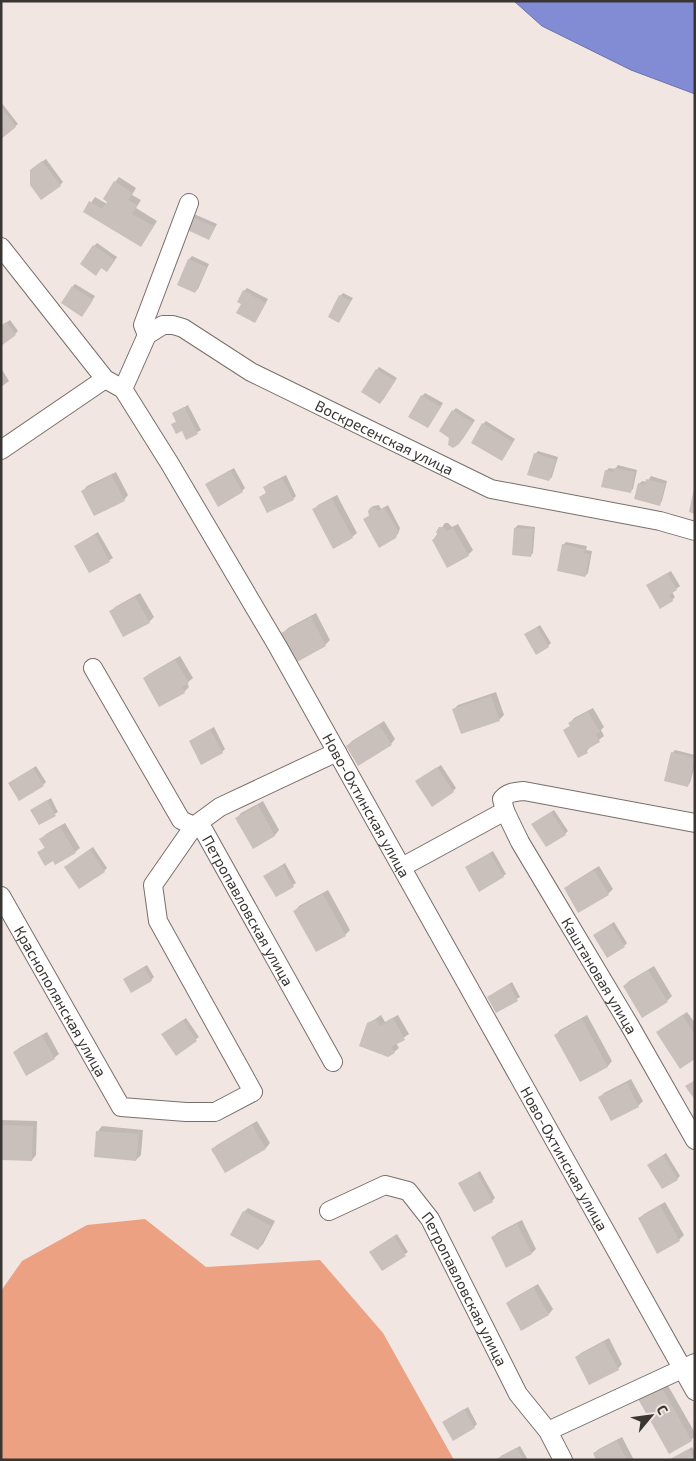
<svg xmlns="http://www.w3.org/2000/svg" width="696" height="1461" font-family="'Exo 2',sans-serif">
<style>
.green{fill:#eba182}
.water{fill:#828cd5;stroke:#6c72a4}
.shadow{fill:#0003}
.building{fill:#cac0bb}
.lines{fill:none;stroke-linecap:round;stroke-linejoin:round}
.minor-casing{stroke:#786f6b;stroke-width:20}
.minor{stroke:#fff;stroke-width:18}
.labels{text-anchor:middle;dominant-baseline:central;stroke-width:4;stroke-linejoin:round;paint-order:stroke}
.street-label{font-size:15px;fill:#393533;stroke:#f1e6e2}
</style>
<rect width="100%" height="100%" fill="#f1e6e2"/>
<path class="green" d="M145,1219L206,1267L320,1260L383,1333L454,1460H1V1291L22,1261L87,1225Z"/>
<path class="water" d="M514,1H695V94L631,70L542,26Z"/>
<path class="shadow" d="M1,102L18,124L1,137Z
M46,159L63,182L60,185L34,167Z
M119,177L136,188L132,195L141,200L136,208L157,221L141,246L85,211L95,197L107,204L115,182Z
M194,214L217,224L209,239L192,217Z
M97,243L117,257L110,267H102L96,274L94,246Z
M192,256L209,264L198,289L195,292L178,285L189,259Z
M75,284L95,296L85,312L73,286Z
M247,288L268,299L255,322L242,303L244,291Z
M343,293L353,298L339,321L340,296Z
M10,320L18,331L15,334L1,326Z
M379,367L397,378L383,400L377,370Z
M1,368L9,381L1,387Z
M425,393L443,403L428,427L422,396Z
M188,405L201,430L187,438L183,429L172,425L177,421L174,413Z
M456,408L475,420L462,440L453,411Z
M486,421L515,439L504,457L483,424Z
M538,451L558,457L552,477L549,480L535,454Z
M618,465L637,470L633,489L630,492L606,471L609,468L615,469Z
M234,468L245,488L242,491L210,482Z
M116,472L128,495L124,500L83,491L87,486Z
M286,475L296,496L293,499L261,497L267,492L265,487L268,484Z
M651,476L667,481L662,501L659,504L639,484L642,481L647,482Z
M337,495L357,533L352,537L314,510L318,505Z
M379,505L381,509L388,505L400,528L398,534L395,537L364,519L370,515V509L373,506Z
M445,523H448L452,527L458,524L473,550L468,555L433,540Z
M518,525L535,527L533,553L530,556L515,528Z
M98,532L113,558L90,572L76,546Z
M566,542L587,546L586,550L592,551L588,573L585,576L563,545Z
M671,571L680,586L672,592L675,597L672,600L651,583Z
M140,593L154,617L149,622L111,612L115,607Z
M316,613L330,640L325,645L297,660L283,633L288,628Z
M540,625L551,643L548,646L526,634Z
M180,656L193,678L187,683L189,687L184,692L160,706L144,678L149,674Z
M496,692L504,715L499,720L454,709L458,705Z
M593,708L604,727L601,730L604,736L591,746L587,751L579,756L565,730L571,725L570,723L574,718Z
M384,721L395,739L391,744L347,746L352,741Z
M214,727L225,749L222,752L190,741Z
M675,750L695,755V765L690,783L687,786L672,753Z
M441,765L456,788L453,791L420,779Z
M36,766L46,782L43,785L10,783Z
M51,798L58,812L39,824L32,810Z
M263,801L279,830L275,835L253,847L237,818L241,813Z
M554,810L568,831L565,834L535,822Z
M65,823L80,848L75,852L53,859L39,853L45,847L41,839L46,834Z
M93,847L107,868L104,871L65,867Z
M493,851L506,874L503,876L469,865Z
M285,863L296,883L276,896L265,876Z
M599,866L613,889L608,894L579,911L565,889L570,884Z
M328,890L350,930L345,935L317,951L295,911L299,906Z
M614,922L627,943L624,946L594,935Z
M147,965L154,977L151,980L127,977Z
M654,966L672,996L667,1001L624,986L629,981Z
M512,982L520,997L496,1011L488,997Z
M687,1012L695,1023V1058L658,1032Z
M381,1015L385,1022L398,1015L409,1034L396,1043L399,1048L394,1052L368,1024Z
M587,1015L612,1061L608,1066L581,1081L556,1035L560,1030Z
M186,1018L199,1037L176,1054L166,1032Z
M47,1032L59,1054L54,1058L14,1052L19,1048Z
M631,1079L643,1101L638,1106L600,1097L604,1093Z
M1,1120L37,1121L36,1155L32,1160L1,1159Z
M257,1121L270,1143L266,1148L226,1171L212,1150L217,1145Z
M102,1126L143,1130L141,1155L136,1160L98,1131Z
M666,1153L680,1176L677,1179L649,1165Z
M480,1171L495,1198L492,1201L460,1183Z
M665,1202L684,1235L679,1240L639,1219L644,1214Z
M248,1208L275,1221L263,1244L258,1249L244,1212Z
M522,1220L536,1249L532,1253L493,1238L497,1233Z
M397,1234L408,1252L382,1270L374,1249Z
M538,1284L553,1309L549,1314L507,1303L512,1299Z
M609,1338L622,1364L618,1369L576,1357L581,1353Z
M666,1382L695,1433V1436L691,1440L640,1399Z
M468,1407L477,1424L474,1427L444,1422Z
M622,1437L634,1460H598L594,1453L599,1449Z
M520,1446L528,1460H498L501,1456Z
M692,1447L695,1452V1460H670Z"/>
<path class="building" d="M1,108L16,127L1,139Z
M42,161L61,186L41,200L30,185V170Z
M114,181L133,193L128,200L137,205L132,214L154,226L141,247L83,212L89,201L102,209L107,202L103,199Z
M190,216L215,227L209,240L185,229Z
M93,245L115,260L107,272L101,268L96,276L80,264Z
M188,259L207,267L195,293L177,285Z
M72,286L93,300L82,317L61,303Z
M243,290L266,303L255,323L236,313L241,304L237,302Z
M339,295L351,301L339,323L328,317Z
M6,322L16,335L1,346V326Z
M376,369L395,381L380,404L361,392Z
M421,395L441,407L428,428L408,417Z
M184,407L198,434L186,440L182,431L176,434L171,424L176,422L172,413Z
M452,410L473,423L459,444L453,448L448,445L449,438L439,431Z
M482,423L513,442L502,461L471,443Z
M534,453L556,460L549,481L527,475Z
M614,468L635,472L631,493L601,487L605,470L613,472Z
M230,470L243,492L218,507L205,484Z
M111,475L125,501L94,516L81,491Z
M282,478L294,500L267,513L259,497L266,493L263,487Z
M646,479L665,484L660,506L634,499L638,483L645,485Z
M694,488L695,489V514L689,512Z
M332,499L353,538L333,549L312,509Z
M371,507L376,508L378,511L384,507L398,531L396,538L379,548L363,519L369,516L368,511Z
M439,527H443L447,531L453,528L469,556L447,568L432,540L438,536L436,532Z
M514,528L533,529L531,557L512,555Z
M95,534L110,562L89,573L74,546Z
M562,544L585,549L584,553L590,554L585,577L557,571Z
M667,573L677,590L669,595L673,601L660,609L646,585Z
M135,597L150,623L123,637L109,611Z
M311,617L326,646L297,662L281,633Z
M537,627L549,647L536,655L524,634Z
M175,660L189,683L182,687L185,693L159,707L143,678Z
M491,696L500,721L461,734L452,709Z
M588,712L600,732L596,734L600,742L586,750L588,753L578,758L563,730L570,726L568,723Z
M379,725L392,745L358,766L346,746Z
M210,729L223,753L201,765L189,741Z
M671,752L695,758L688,787L664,781Z
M437,767L454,792L432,807L415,781Z
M33,768L44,786L19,801L8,783Z
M47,800L56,816L39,825L30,810Z
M258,805L275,836L253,849L235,818Z
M551,812L566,835L546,847L531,824Z
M60,827L76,853L55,865L53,861L45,866L37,852L45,848L39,839Z
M90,849L105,872L79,889L64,867Z
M490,853L504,877L479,892L465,867Z
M282,865L294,887L276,897L263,876Z
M594,870L609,895L578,913L564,888Z
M323,894L346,936L316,952L293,911Z
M611,924L625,947L607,958L593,935Z
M144,967L152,981L131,993L123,979Z
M648,970L668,1002L642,1018L623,986Z
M509,984L518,1001L496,1013L487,997Z
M682,1015L695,1035V1059L680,1069L656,1032Z
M393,1018L405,1040L391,1047L395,1053L388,1057L359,1046L367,1023L376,1019L380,1026Z
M582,1019L608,1067L580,1082L554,1035Z
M183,1020L197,1041L176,1056L161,1034Z
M42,1036L55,1059L26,1076L13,1052Z
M695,1080V1100L685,1086Z
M627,1083L639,1107L611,1121L598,1097Z
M1,1125L33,1126L32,1161L1,1160Z
M252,1125L266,1149L225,1173L211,1149Z
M96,1131L139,1134L136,1161L94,1157Z
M663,1155L678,1180L662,1189L647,1165Z
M477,1173L493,1202L474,1212L458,1183Z
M660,1206L680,1241L657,1254L638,1218Z
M243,1211L271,1226L258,1250L230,1235Z
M517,1224L532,1254L506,1268L491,1237Z
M394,1236L406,1256L382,1271L369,1252Z
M533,1287L549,1315L521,1331L506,1303Z
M604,1342L619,1370L589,1385L575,1357Z
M661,1386L692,1441L669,1454L638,1399Z
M464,1409L475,1428L453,1441L442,1422Z
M617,1441L627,1460H596L593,1453Z
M517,1448L523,1460H494Z
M689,1449L695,1460H668Z"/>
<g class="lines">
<g class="minor-casing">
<g id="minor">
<path id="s1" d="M1,247L105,379L123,389L170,464L278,647L695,1391"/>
<path d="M147,335L143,325L189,203"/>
<path id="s2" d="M123,389L147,335L163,325H173L183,328L251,372L491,489L660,521L695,531"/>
<path d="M1,450L105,379"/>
<path id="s3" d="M93,668L181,820L204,831L333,1062"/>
<path id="s4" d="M505,811L520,842L630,1026L695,1140"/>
<path d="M402,867L505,811L502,799C508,792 515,792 524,791L695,823"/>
<path id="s5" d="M1,896L121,1107L186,1112H215L253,1092L158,921L153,885L194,826L220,807L337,752"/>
<path id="s6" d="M329,1211L385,1185L408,1191L430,1219L518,1394L548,1431L563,1460"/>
<path d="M548,1431L695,1363"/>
</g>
</g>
<use href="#minor" class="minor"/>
</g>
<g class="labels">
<g class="street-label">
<text stroke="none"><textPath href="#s2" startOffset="328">Воскресенская улица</textPath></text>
<text stroke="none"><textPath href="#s1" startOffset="671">Ново-Охтинская улица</textPath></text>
<text stroke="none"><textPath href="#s3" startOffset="292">Петропавловская улица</textPath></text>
<text stroke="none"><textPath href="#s4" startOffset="190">Каштановая улица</textPath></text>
<text stroke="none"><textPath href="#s5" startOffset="121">Краснополянская улица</textPath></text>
<text stroke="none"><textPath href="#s1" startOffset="1076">Ново-Охтинская улица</textPath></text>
<text stroke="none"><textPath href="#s6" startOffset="199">Петропавловская улица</textPath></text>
</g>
</g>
<rect width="696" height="1461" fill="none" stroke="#393533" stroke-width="5"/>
<g transform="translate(651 1416) rotate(61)" stroke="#f1e6e2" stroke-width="4" paint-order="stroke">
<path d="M0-4L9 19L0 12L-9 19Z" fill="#393533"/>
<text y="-8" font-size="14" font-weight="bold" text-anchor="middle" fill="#393533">С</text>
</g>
</svg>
